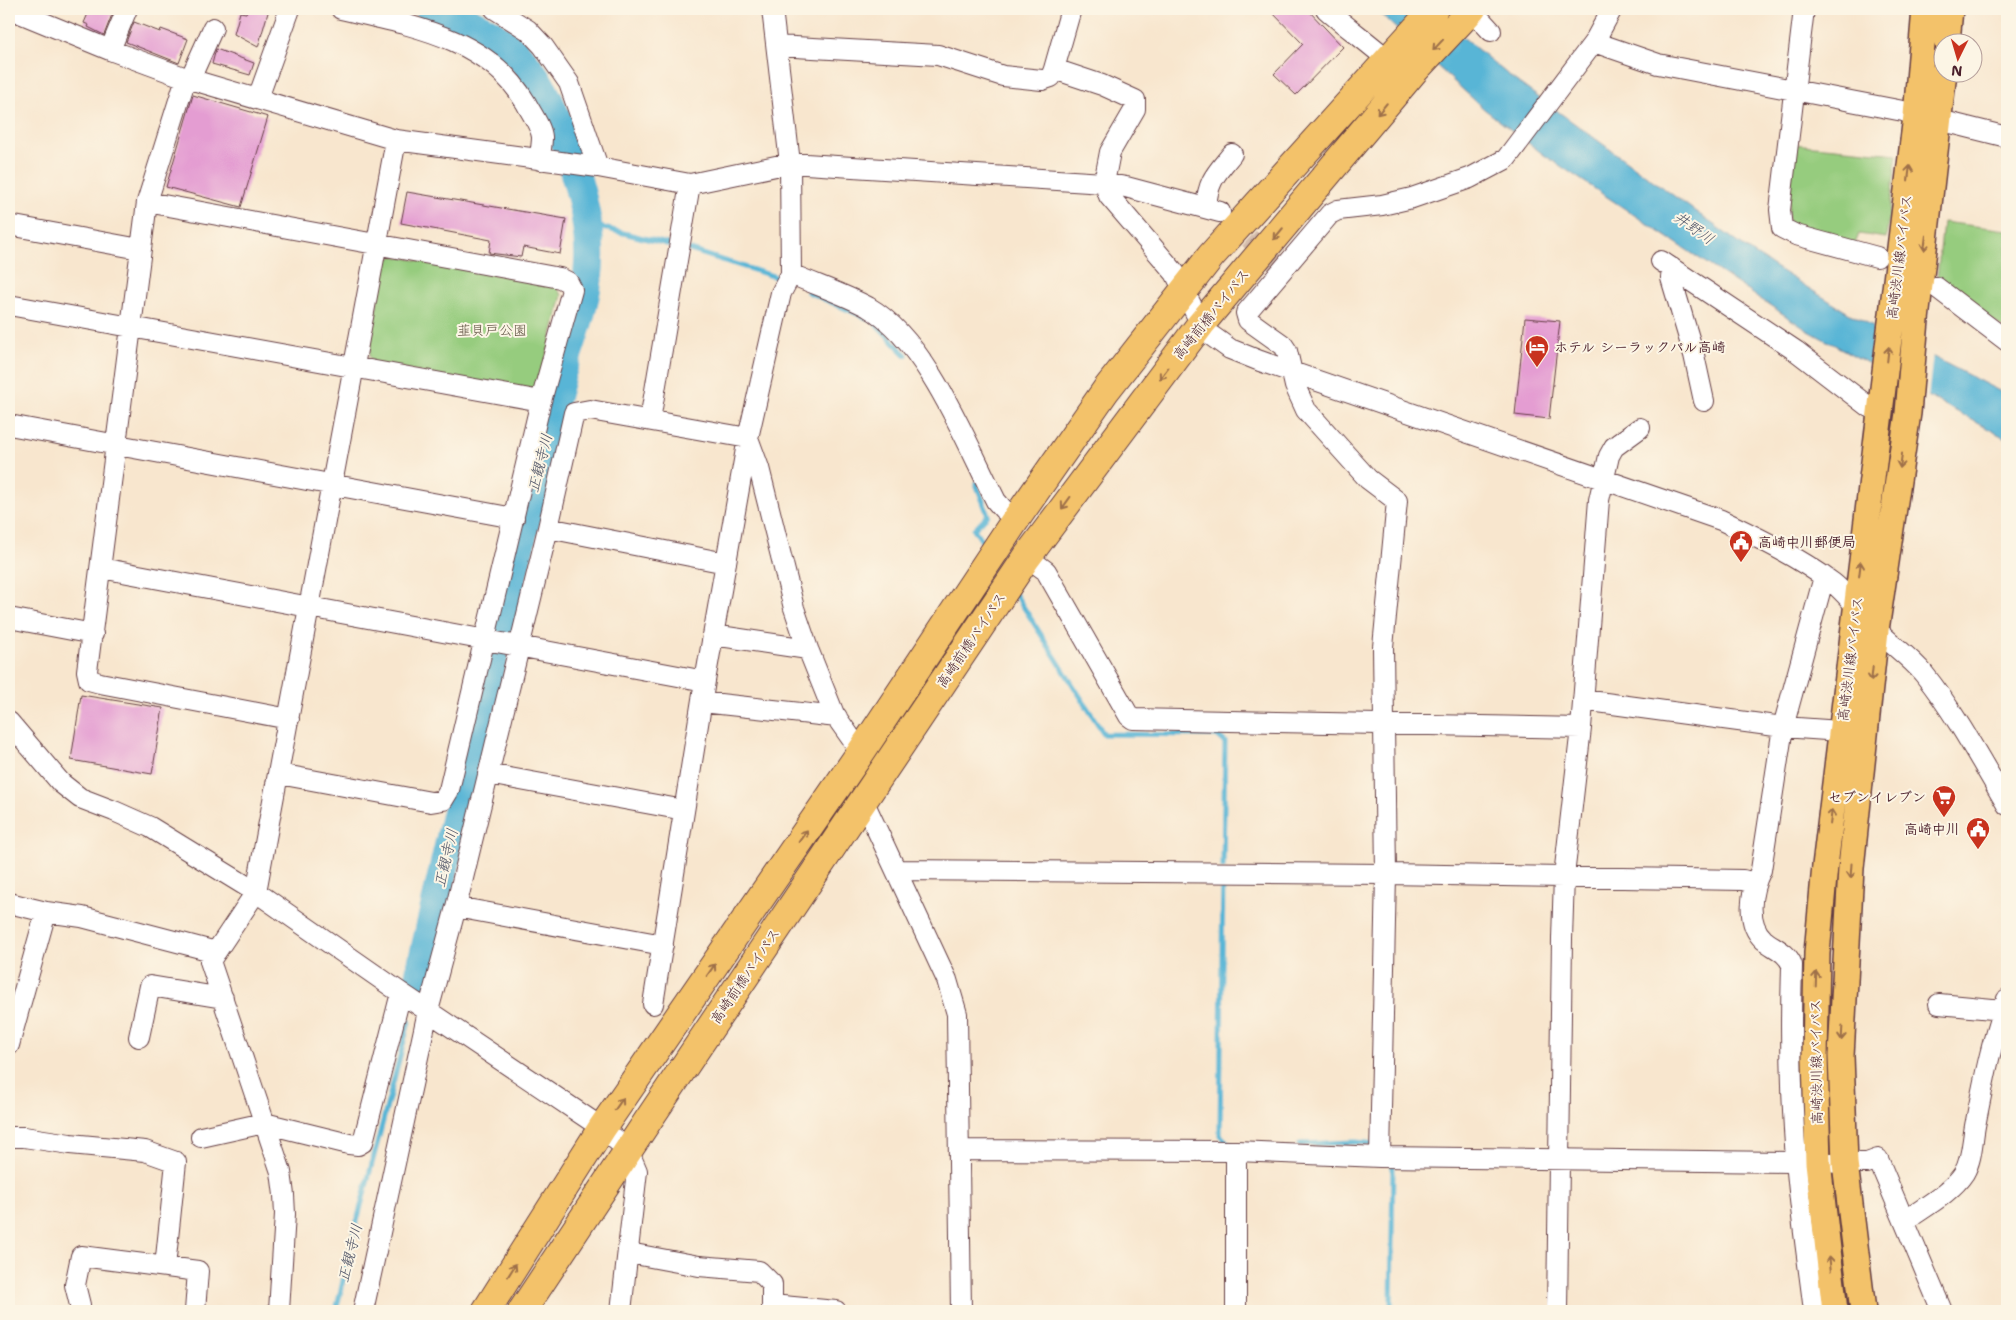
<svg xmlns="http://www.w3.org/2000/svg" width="2016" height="1320" font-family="'Shantell Sans','Klee One',sans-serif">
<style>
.green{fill:#96cc7e;stroke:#707654}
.water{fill:#58b5d6;stroke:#516a80}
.pier{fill:#f8e6ce}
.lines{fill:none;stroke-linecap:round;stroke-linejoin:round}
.stream{stroke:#58b5d6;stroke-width:5}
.river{stroke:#58b5d6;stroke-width:30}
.building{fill:#e49dd2}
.minor-tunnel{stroke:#d5bead;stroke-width:20;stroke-dasharray:20 10;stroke-linecap:butt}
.minor-casing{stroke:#643d43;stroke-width:22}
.major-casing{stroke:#643d43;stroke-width:28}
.highway-casing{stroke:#643d43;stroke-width:30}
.minor{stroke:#fff;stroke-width:20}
.major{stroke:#f3c26a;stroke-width:25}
.highway{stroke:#f3c26a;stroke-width:28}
.oneway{stroke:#9e704a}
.labels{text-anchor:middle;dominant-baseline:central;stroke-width:4;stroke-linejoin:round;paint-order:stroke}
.street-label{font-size:14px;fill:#4a1f2b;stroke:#fcf5e5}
.park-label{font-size:14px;fill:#615344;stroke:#fcf5e5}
.poi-label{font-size:14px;font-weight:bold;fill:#4a1f2b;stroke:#fcf5e5;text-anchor:start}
.water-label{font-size:15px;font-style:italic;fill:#4f5467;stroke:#fcf5e5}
</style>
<rect width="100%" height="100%" fill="#fcf5e5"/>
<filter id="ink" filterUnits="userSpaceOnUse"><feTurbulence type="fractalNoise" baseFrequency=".02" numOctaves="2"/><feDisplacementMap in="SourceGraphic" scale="10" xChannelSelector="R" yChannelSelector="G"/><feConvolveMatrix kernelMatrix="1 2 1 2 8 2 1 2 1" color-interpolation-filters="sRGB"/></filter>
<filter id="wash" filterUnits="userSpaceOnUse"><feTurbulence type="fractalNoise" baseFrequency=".0096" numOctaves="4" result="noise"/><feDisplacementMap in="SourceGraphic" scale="20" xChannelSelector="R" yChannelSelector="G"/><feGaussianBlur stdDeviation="1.12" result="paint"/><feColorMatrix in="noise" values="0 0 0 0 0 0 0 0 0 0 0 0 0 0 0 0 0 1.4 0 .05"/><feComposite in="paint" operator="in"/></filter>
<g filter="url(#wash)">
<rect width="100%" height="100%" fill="#f8e6ce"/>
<path class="green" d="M1793,144L1897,154L1886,238L1859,234L1855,244L1788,223Z
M1943,222L2007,230V331L1937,279Z
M393,256L554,285L562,295L539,386L529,392L374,364L369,356L384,261Z"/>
<path class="water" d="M1375,9H1429L1512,78L1754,254L1850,314L2007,395V439L1807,330L1544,155L1484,109Z"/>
<path class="pier" d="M1874,324L1933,354L1928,399L1869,367Z"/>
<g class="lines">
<path class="stream" d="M588,224L675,246
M684,248L782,279
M808,292L873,321L906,355
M976,483L988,515L974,529L987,549
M1014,592L1104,734L1217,735L1225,742L1223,867
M1223,876L1220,1135L1228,1143L1231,1144
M1300,1144L1356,1142L1376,1144
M336,1311L356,1225L409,1021
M1391,1311L1393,1162"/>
<path class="river" d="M418,982C457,810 497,637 539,466C547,433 553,399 563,367C576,328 591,290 589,248C588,215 579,185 569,154C542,72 517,32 430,9"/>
</g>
<g id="blocks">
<path class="building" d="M90,9H104L113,12L104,35L88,27L89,25L84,23Z
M248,9H269L258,47L234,34L240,12L246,13Z
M1269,9H1307L1343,47L1296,95L1274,74L1303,44Z
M134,22L160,32L161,29L188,39L179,63L126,42Z
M216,49L254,63L250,75L212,64Z
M193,95L268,117L241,207L166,187Z
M407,192L566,219L560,254L523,247L521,257L489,253L491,240L401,223Z
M1525,318L1560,321L1549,419L1515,415Z
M81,695L163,708L152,774L71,760Z"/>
</g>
</g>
<g filter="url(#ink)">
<use href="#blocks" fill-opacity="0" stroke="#643d43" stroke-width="1"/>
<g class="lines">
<path class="minor-tunnel" d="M1227,218L1278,265"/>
<g class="minor-casing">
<path id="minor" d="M10,9L110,50L186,78L396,140L598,167L690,184L790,163L1104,183L1109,196L1175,273L1201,324L1209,334L1230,349L1260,361L1721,520C1759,538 1798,557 1833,583C1848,595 1861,613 1874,627C1890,644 1909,656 1924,674C1956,714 1981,761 2007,805
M341,9C409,25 488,37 526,103C531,113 541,126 542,137C542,145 540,153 540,160
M495,9L528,30L543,46L569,83L598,167
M1326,9C1346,27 1368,42 1388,60
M1471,9L1491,31
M1804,9L1780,210L1782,228L1796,235L1877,257
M1594,42L1658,64L1903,111L1916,116
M777,46L938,55L1003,76L1042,80L1051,77L1054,69L1102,85L1135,100V109L1110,152L1104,183L1126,187L1220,212
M110,50L127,9
M1054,69L1071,9
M186,78L147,202L87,671L89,680L100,683L289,719
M190,79L213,28
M258,98L290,9
M1939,120L2007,137
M147,202L560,278L568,282L572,290L541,401L449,790L443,800L431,802L279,774
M1206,207C1208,180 1216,174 1232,154
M9,225L140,249
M1661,261L1796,351L1869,407L1881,411
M1672,268L1671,278L1694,355L1704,401
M791,274C816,285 844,294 868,307C927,341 966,442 996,501L1003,509L1016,519
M1936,287L2007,341
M9,305L541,401
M650,420L690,184
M9,425L514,518
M548,528L726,563
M1027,557L1046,571L1129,716L1133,719L1581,728
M101,568L705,681
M9,618L93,634
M713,635L808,649
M1583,700L1783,727L1841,731
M702,702L837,717
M9,722L61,783L80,798L114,811L150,827L256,892L401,993L602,1128L628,1150L637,1171L621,1311
M488,774L684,810
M863,800L947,980L957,1014L961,1311
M896,870L1386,874L1743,880L1754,883
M9,903L46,912L82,917L216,952
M456,907L663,945
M653,1004L705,681L748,438L781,293L791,274L790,163L772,9
M1939,1004L2003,1010
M139,1037L150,986L223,998
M9,1045L46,912
M9,1137H24L70,1144L145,1151L176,1162L165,1267
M201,1137L264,1123L349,1144L358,1145L363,1142L401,993
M961,1150L1236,1151L1380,1157L1867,1163L1878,1159L1942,1311
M1236,1151V1311
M1380,1157L1386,874L1383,647L1397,501L1368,479L1306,410L1295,386L1287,351L1283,345L1248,320L1246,313L1330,214L1338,210L1382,205L1412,198L1470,178L1506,159L1594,42L1612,9
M1905,1221C1924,1207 1951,1193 1964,1173C1973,1158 1972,1138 1976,1121C1984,1080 1992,1038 2007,999
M629,1253L699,1266L759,1271L772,1284V1311
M772,1305L836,1311
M80,1311V1305L75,1285L81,1256L198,1271L195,1311
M279,1311L285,1214L284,1195L281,1172L210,961L256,892L396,140
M363,1311L428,1011L456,907L548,528L574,413L590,410L748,438L759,468L794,608L808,649L834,714L861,752
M1557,1311L1562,939L1564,876L1581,728L1599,500L1609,456L1614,447L1640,428
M1814,1311C1808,1261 1800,1210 1796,1160C1791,1095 1790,1030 1792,965C1787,952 1774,948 1764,940C1745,923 1751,890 1761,870L1783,727L1824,577"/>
</g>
<g class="major-casing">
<path id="major" d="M1947,42L1950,9
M1835,1311L1818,1162L1815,1058L1817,953L1825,866L1916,116L1925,9
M1863,1311L1845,1163L1841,1056L1851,868L1876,630L1908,413L1916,320L1944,72"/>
</g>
<g class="highway-casing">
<path id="highway" d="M486,1311L602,1128L861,752L1016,519L1106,390L1211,256L1434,9
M522,1311L647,1122L1027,557L1201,324L1413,72L1472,9"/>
</g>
<use href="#minor" class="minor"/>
<use href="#major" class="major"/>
<use href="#highway" class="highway"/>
</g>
<defs><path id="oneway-shaft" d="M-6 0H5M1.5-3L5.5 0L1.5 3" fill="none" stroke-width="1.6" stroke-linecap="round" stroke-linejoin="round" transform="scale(1.25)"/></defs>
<g class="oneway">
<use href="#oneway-shaft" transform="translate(1438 45) rotate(133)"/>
<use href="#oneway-shaft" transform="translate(1382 109) rotate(130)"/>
<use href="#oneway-shaft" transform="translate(1909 173) rotate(-83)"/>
<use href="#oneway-shaft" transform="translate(1278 234) rotate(130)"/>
<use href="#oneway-shaft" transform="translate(1925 243) rotate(97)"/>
<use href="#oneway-shaft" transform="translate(1888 354) rotate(-84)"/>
<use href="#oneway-shaft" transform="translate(1164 373) rotate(127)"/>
<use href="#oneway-shaft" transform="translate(1901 461) rotate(98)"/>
<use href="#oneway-shaft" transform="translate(1066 503) rotate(126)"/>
<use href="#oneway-shaft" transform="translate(1860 569) rotate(-83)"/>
<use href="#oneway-shaft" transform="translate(1872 674) rotate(96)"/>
<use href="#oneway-shaft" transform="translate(1831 817) rotate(-83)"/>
<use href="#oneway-shaft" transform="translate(803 836) rotate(-55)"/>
<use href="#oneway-shaft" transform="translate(1851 871) rotate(94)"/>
<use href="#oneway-shaft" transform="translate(711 970) rotate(-55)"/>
<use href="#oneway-shaft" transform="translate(1816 979) rotate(-88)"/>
<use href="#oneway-shaft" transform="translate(1842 1033) rotate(93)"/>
<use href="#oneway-shaft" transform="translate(619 1104) rotate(-55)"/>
<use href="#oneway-shaft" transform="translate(1830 1263) rotate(-96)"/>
<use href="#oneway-shaft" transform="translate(512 1270) rotate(-58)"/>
</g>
</g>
<defs>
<g id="hotel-pin" transform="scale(1.25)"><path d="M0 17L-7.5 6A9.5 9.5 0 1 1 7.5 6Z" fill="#c8321e" stroke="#fcf5e5"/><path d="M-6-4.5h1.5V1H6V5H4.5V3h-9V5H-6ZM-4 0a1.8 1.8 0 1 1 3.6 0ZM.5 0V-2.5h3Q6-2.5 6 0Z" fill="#fff"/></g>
<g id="civic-pin" transform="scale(1.25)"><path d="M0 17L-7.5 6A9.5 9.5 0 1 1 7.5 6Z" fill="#c8321e" stroke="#fcf5e5"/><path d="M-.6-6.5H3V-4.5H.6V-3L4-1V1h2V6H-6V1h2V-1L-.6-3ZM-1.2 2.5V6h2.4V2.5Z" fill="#fff"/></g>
<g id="supermarket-pin" transform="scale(1.25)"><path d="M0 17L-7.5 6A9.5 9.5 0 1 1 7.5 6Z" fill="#c8321e" stroke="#fcf5e5"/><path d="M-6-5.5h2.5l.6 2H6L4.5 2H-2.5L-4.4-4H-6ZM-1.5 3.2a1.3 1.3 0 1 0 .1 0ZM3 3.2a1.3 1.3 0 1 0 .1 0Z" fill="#fff"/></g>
</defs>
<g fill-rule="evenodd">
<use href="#hotel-pin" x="1537" y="347"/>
<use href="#civic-pin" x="1741" y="542"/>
<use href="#supermarket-pin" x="1944" y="797"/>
<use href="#civic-pin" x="1978" y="829"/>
</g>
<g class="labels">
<g class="street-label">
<text transform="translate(1899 257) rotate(-83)">高崎渋川線バイパス</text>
<text transform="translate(1211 314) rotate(-51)">高崎前橋バイパス</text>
<text transform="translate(971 640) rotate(-56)">高崎前橋バイパス</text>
<text transform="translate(1850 659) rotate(-83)">高崎渋川線バイパス</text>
<text transform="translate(745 976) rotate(-56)">高崎前橋バイパス</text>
<text transform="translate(1816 1062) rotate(-91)">高崎渋川線バイパス</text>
</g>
<g class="park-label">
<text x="492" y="330">韮貝戸公園</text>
</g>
<g class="poi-label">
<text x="1554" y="347">ホテル シーラックパル高崎</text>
<text x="1758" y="542">高崎中川郵便局</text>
<text x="1926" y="797" text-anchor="end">セブンイレブン</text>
<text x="1960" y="829" text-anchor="end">高崎中川</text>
</g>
<g class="water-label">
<text transform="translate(1694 228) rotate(35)">井野川</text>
<text transform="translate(540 463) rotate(-76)">正観寺川</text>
<text transform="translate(446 858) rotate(-77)">正観寺川</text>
<text transform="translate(350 1253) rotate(-76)">正観寺川</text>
</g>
</g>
<rect width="2016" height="1320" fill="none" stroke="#fcf5e5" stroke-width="30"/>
<g transform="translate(1958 58) rotate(185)"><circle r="24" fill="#fcf5e5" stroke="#b59f9b"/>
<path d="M0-4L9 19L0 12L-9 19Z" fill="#c8321e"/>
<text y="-8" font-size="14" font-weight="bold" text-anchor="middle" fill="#4a1f2b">N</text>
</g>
</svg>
